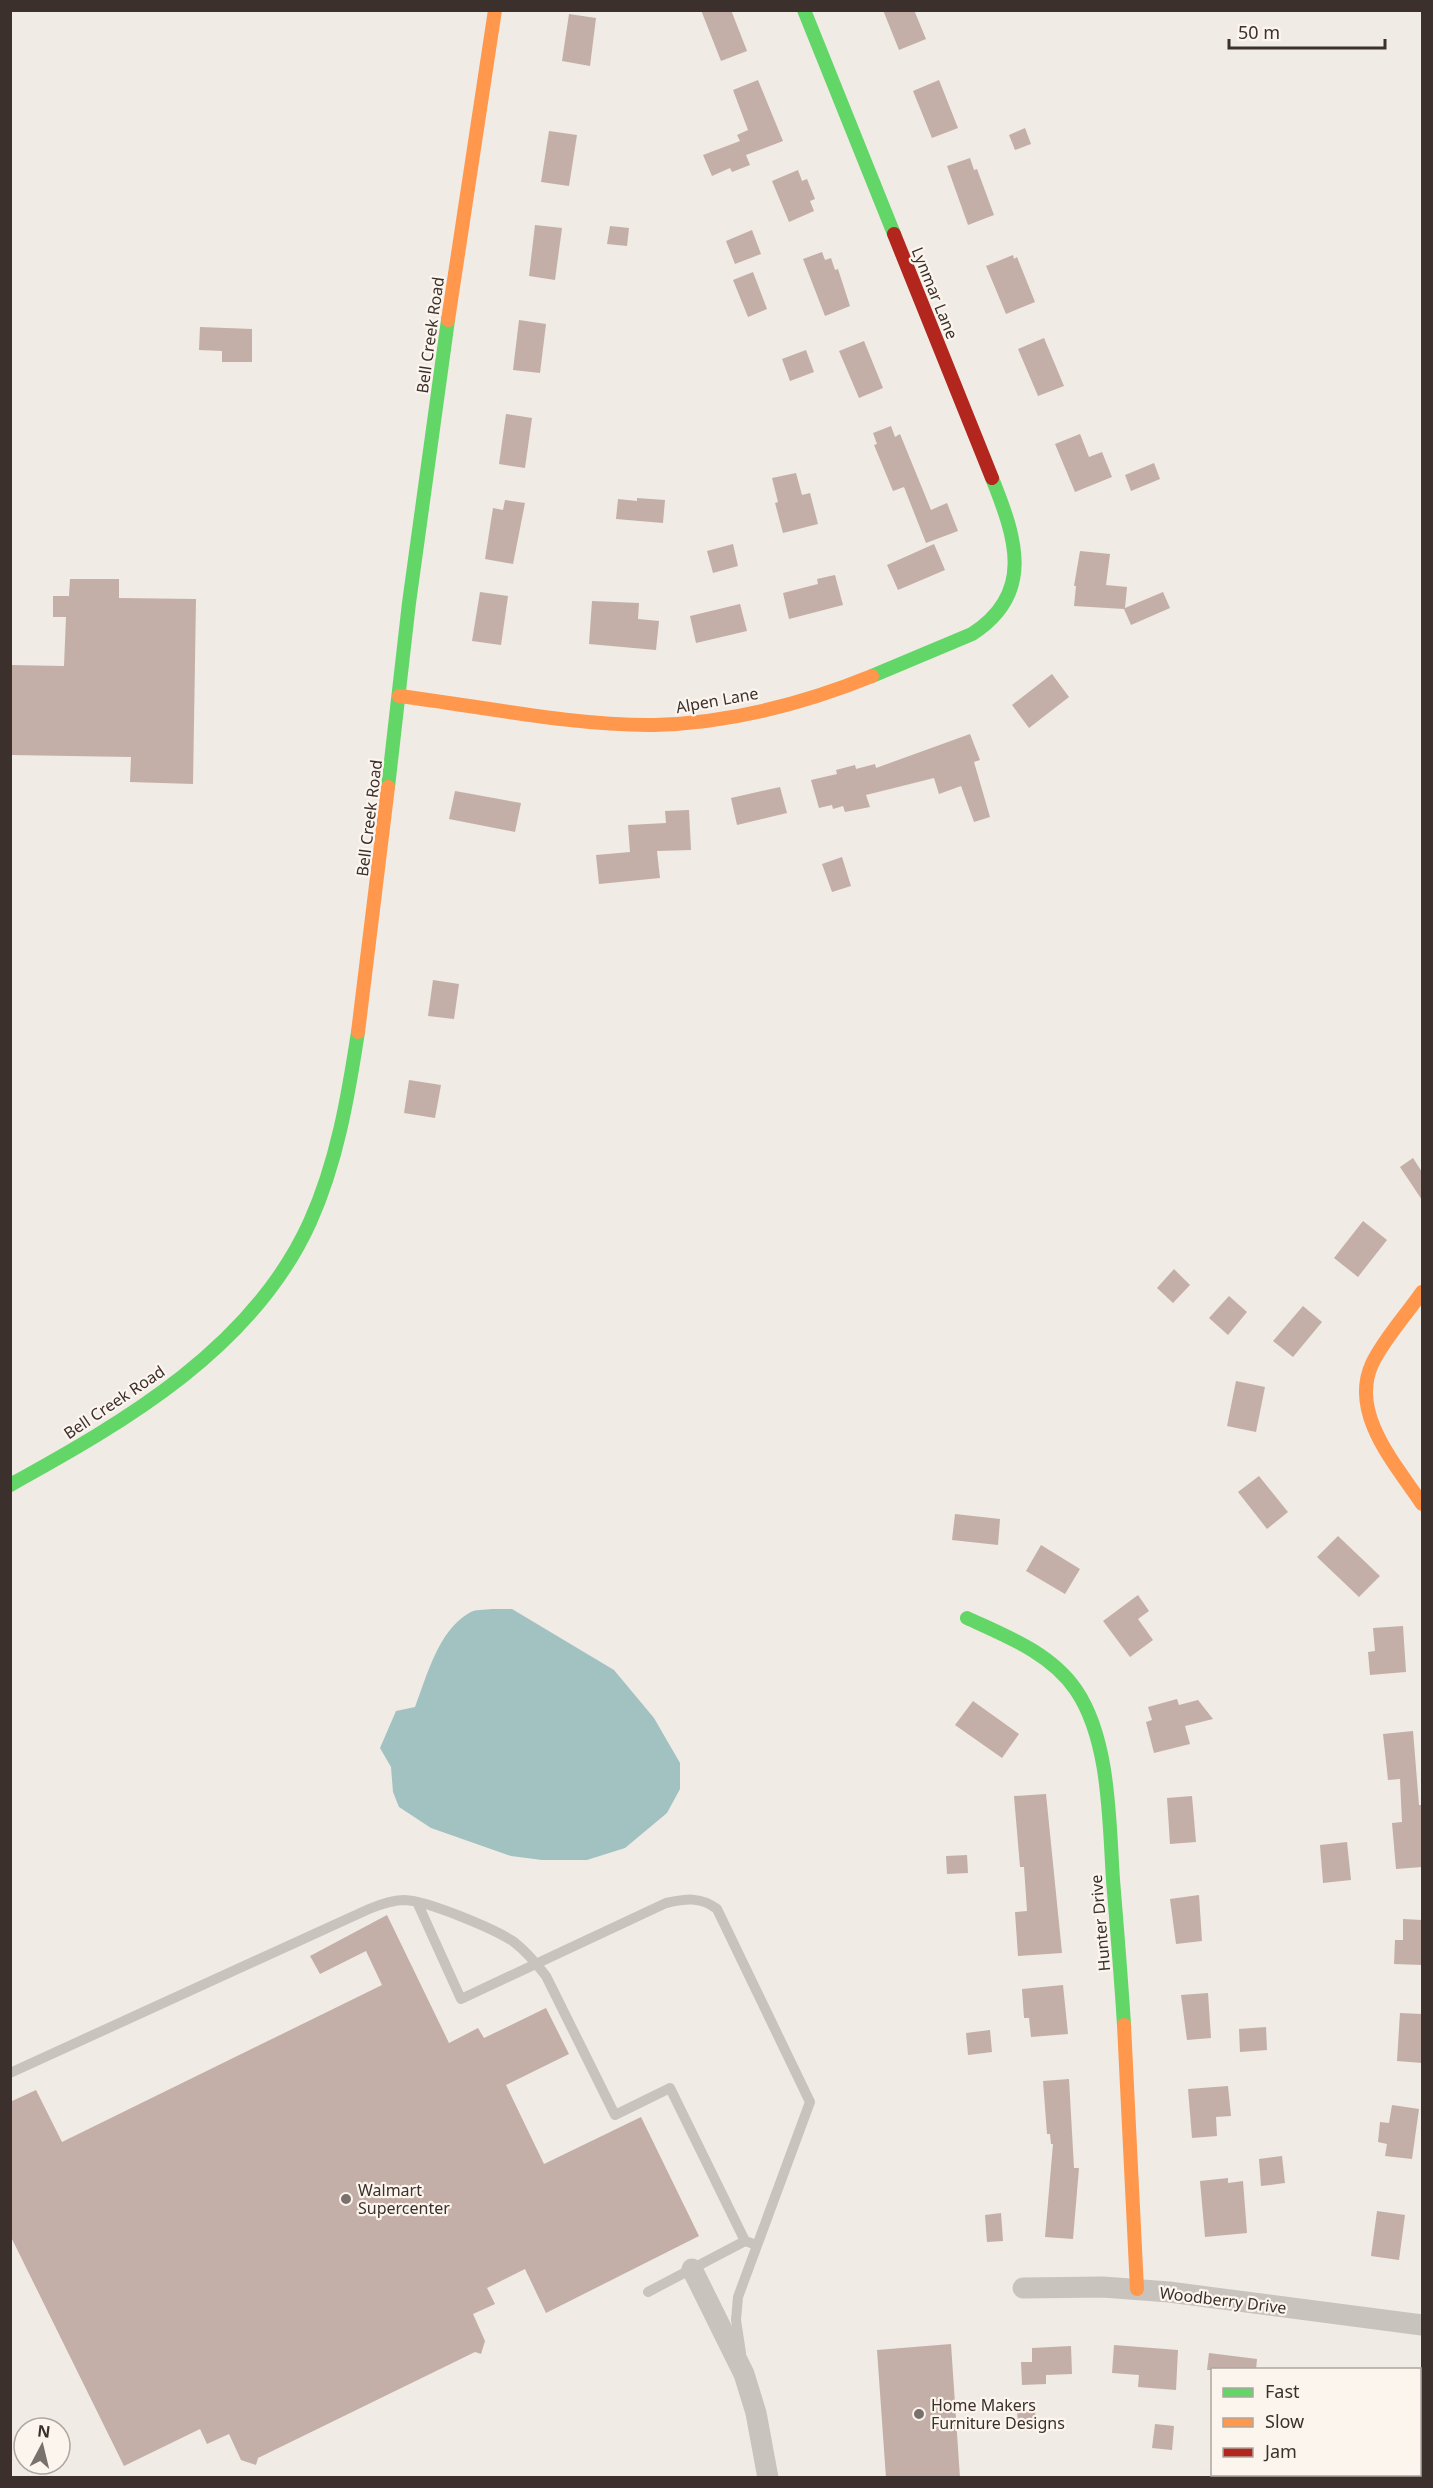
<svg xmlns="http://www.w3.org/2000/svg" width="1433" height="2488" font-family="'Noto Sans',sans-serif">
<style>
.water{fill:#a1c2c1}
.building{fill:#c3afa7}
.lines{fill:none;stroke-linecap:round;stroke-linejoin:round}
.lane{stroke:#c9c3be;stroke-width:10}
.street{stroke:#c9c3be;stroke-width:21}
.fast{stroke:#63d668;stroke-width:14}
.slow{stroke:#ff974d;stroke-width:14}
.jam{stroke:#b3261e;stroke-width:14}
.poi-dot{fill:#7a716c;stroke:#fbf5ee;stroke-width:2}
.labels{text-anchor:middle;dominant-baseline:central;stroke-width:4.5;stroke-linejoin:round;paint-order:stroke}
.street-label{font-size:16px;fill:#3b302b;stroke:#fbf5ee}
.poi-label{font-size:16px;fill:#3b302b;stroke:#fbf5ee;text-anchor:start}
</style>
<rect width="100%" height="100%" fill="#f0ebe5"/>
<path class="water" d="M492,1609H512L614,1670L654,1718L680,1763V1789L667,1813L625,1848L587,1860H542L511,1856L431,1828L399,1807L393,1792L391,1767L380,1748L396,1711L415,1707C427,1676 438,1631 469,1613C475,1609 485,1610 492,1609Z"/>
<path class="building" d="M701,10H731L747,51L721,61Z
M883,10H914L926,39L899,50Z
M569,14L596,18L590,66L562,61Z
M758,80L783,141L746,155L750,165L732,172L730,168L712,176L703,155L740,141L737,135L748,130L733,90Z
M939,80L958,128L932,138L913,91Z
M1025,128L1031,144L1015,150L1009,135Z
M549,131L577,135L569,186L541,182Z
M970,158L974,170L977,169L994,215L968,225L947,166Z
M798,170L802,181L807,179L815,199L810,201L814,211L789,222L772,181Z
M535,225L562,228L555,280L529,276Z
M610,226L629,228L627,246L607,244Z
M752,230L761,254L735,264L726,241Z
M822,252L825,260L831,258L835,270L838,269L850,306L825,316L803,259Z
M1013,255L1014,259L1017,257L1035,302L1006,314L986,266Z
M753,272L767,309L748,317L733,280Z
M519,320L546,324L540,373L513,370Z
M200,327L252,329V362H222V351L199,350Z
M1044,338L1064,386L1038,396L1018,349Z
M864,341L883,388L859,398L839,351Z
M806,350L814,372L790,381L782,359Z
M506,414L532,418L525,468L499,464Z
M891,426L895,437L900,434L931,510L947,503L958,531L926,543L904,487L893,491L874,445L877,444L873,433Z
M1080,434L1089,457L1102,452L1112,477L1075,492L1055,444Z
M1154,463L1160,479L1131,491L1125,475Z
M796,473L802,495L810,493L818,524L783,533L775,503L778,502L772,478Z
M637,498L665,500L663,523L616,519L618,499L637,501Z
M505,500L525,503L513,564L485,559L493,508L503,510Z
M733,544L738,566L713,573L707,551Z
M934,544L945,570L898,590L887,565Z
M1080,551L1110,554L1106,585L1127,587L1125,608L1163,592L1170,608L1131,625L1124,609L1074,606L1076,586H1074Z
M835,575L843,605L789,619L783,593L818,584L817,579Z
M70,579H119V598L196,599L193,784L130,782L131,757L10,755V665L64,666L66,617H53V596H69Z
M480,592L508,596L501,645L472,641Z
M592,601L639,603L638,619L659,621L656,650L589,644Z
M740,604L747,631L696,643L690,616Z
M1052,674L1069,697L1029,728L1012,705Z
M970,734L980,760L974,762L990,817L974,822L961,786L939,794L934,778L866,795L870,807L845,812L843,806L833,809L832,805L819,808L811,780L837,774L836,770L855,765L856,769L875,764L876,768Z
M780,787L787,813L737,825L731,798Z
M455,791L521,803L515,832L449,819Z
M689,810L691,850L657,851L660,878L599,884L596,855L630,852L628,825L666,823L665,811Z
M842,857L851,886L832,892L822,864Z
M433,980L459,984L454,1019L428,1016Z
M409,1080L441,1085L435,1118L404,1113Z
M1413,1158L1422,1172V1200L1400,1167Z
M1363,1221L1387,1240L1358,1277L1334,1258Z
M1174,1269L1190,1285L1173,1303L1157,1288Z
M1229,1296L1247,1312L1228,1335L1209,1318Z
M1303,1306L1322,1322L1293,1357L1273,1341Z
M1236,1381L1265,1387L1256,1432L1227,1426Z
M1259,1476L1288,1512L1267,1529L1238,1492Z
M955,1514L1000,1519L998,1545L952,1540Z
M1338,1536L1380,1576L1359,1597L1317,1557Z
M1041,1545L1080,1569L1065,1594L1026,1571Z
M1138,1595L1149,1611L1138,1619L1153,1640L1130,1657L1103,1621Z
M1403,1626L1406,1672L1370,1675L1368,1652L1375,1651L1373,1628Z
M1177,1699L1179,1705L1198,1700L1213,1719L1185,1726L1190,1744L1154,1753L1146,1722L1152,1720L1148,1707Z
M973,1701L1019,1734L1002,1758L955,1725Z
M1413,1731L1419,1805H1422V1867L1396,1869L1392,1823L1402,1822L1400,1779L1388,1780L1383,1734Z
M1046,1794L1062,1953L1018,1956L1015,1912L1027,1911L1024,1867H1020L1014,1796Z
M1192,1796L1196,1842L1170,1844L1167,1798Z
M1347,1842L1351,1880L1323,1883L1320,1845Z
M967,1855L968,1873L947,1874L946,1856Z
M1199,1895L1202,1941L1176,1944L1170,1899Z
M387,1915L449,2043L478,2028L484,2038L546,2008L569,2054L506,2085L544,2164L641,2117L699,2236L546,2313L525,2269L487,2288L495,2304L473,2314L485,2341L481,2354L475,2352L258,2458L256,2465L241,2460L229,2434L207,2444L200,2429L124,2466L10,2235V2102L36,2090L62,2142L382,1985L366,1951L320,1974L310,1956Z
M1403,1919L1422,1920V1965L1394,1964L1395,1940H1403Z
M1063,1985L1068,2034L1031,2037L1029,2018H1024L1022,1989Z
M1208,1993L1211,2038L1187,2040L1181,1995Z
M1400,2013L1422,2014V2063L1397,2061Z
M1266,2027L1267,2050L1240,2052L1239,2029Z
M990,2030L992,2052L968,2055L966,2033Z
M1069,2079L1074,2168H1079L1073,2239L1045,2237L1053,2144H1051L1050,2134H1047L1043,2081Z
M1228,2086L1231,2116L1216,2117L1217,2136L1192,2138L1188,2089Z
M1392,2105L1419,2109L1412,2159L1385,2156L1387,2144L1378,2142L1380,2122L1389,2123Z
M1282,2156L1285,2183L1261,2186L1259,2159Z
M1228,2178V2183L1243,2181L1247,2233L1205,2237L1200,2181Z
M1377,2211L1405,2215L1399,2260L1371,2256Z
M1001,2213L1003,2241L987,2242L985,2215Z
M951,2344L960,2478H886L877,2350Z
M1114,2345L1178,2350L1176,2390L1138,2387L1139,2375L1112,2373Z
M1071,2346L1072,2374L1046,2375V2384L1022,2385L1021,2362H1032V2348Z
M1209,2353L1257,2359L1256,2370H1207Z
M1035,2411L1037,2430L1019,2431L1017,2412Z
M1155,2424L1174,2426L1172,2450L1152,2448Z"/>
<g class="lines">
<path class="lane" d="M417,1902L461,1999L666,1903C685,1899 700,1896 717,1909L810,2102L738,2297L736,2320L741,2353
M10,2073L369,1909C381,1904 392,1900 405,1900C428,1901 495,1929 514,1942C527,1952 536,1963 546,1976L615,2115L670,2088L745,2241
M648,2292L745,2241L751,2243"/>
<path class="street" d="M692,2269L744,2374L756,2413L768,2478
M1023,2288L1103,2287L1169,2292L1422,2325"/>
<path class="fast" d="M804,10L894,234
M872,676L972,634C1036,593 1015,536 992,478
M388,787L409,603L448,320
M10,1485C126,1421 253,1348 310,1222C337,1162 348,1097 358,1032
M967,1618C1006,1636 1051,1653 1076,1690C1110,1740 1109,1821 1113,1880C1117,1928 1121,1977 1124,2025"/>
<path class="slow" d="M448,320L495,10
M399,696C480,706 574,726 654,725C729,723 803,704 872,676
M358,1032L388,787
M1422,1292C1407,1314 1383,1340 1372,1364C1349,1414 1397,1466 1422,1504
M1124,2025L1137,2289"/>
<path class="jam" d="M894,234L992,478"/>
</g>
<g class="poi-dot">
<circle cx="346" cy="2199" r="6"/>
<circle cx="919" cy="2414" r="6"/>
</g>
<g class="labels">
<g class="street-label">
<text transform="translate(935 293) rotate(68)">Lynmar Lane</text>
<text transform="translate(430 335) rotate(-82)">Bell Creek Road</text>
<text transform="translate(717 700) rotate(-10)">Alpen Lane</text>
<text transform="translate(369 818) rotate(-83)">Bell Creek Road</text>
<text transform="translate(114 1402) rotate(-34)">Bell Creek Road</text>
<text transform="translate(1100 1923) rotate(-95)">Hunter Drive</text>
<text transform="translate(1223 2300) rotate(7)">Woodberry Drive</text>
</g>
<g class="poi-label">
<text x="358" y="2190">Walmart<tspan x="358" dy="18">Supercenter</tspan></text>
<text x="931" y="2405">Home Makers<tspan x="931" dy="18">Furniture Designs</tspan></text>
</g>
</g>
<rect width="1433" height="2488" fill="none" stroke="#3b302b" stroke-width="24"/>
<rect x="1211" y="2368" width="210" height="108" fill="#fbf5ee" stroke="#aea6a0" stroke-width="1.5"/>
<rect x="1223" y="2388" width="30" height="9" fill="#63d668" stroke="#aea6a0" stroke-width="1.5"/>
<text x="1265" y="2398" font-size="18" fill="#3b302b">Fast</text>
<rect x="1223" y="2418" width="30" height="9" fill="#ff974d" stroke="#aea6a0" stroke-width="1.5"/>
<text x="1265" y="2428" font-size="18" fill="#3b302b">Slow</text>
<rect x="1223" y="2448" width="30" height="9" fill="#b3261e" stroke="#aea6a0" stroke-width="1.5"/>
<text x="1265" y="2458" font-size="18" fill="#3b302b">Jam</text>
<g transform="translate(42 2446) rotate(7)"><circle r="28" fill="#fbf5ee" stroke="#aea6a0" stroke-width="1.5"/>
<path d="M0-4.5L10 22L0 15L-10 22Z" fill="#7a716c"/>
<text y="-9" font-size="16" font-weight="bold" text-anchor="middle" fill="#3b302b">N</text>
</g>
<path d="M1229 39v9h156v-9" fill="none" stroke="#3b302b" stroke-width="3"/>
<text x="1238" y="39" font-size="18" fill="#3b302b" stroke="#fbf5ee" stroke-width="4.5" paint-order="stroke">50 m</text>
</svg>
